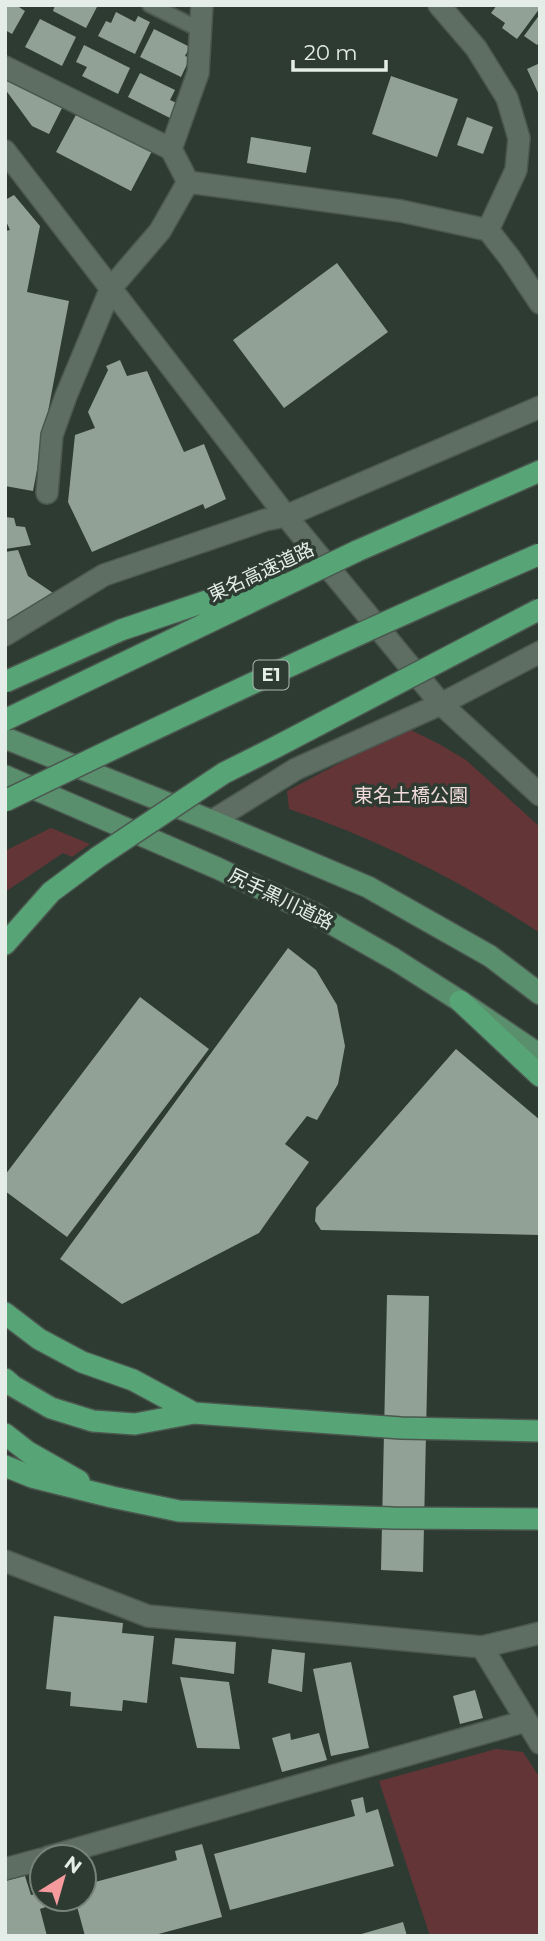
<svg xmlns="http://www.w3.org/2000/svg" width="545" height="1941" font-family="Montserrat,'Noto Sans JP',sans-serif">
<style>
.green{fill:#643537}
.building{fill:#91a196}
.lines{fill:none;stroke-linecap:round;stroke-linejoin:round}
.service-casing{stroke:#4b574f;stroke-width:18}
.minor-casing{stroke:#4b574f;stroke-width:24}
.tertiary-casing{stroke:#4b574f;stroke-width:24}
.primary-casing{stroke:#4b574f;stroke-width:24}
.motorway-casing{stroke:#4b574f;stroke-width:24}
.service{stroke:#5e6e63;stroke-width:14}
.minor{stroke:#5e6e63;stroke-width:21}
.tertiary{stroke:#5e6e63;stroke-width:21}
.primary{stroke:#5a8f6e;stroke-width:21}
.motorway{stroke:#57a576;stroke-width:21}
.motorway-bridge-casing{stroke:#4b574f;stroke-width:24;stroke-linecap:butt}
.motorway-bridge{stroke:#57a576;stroke-width:21}
.labels{text-anchor:middle;dominant-baseline:central;stroke-width:7;stroke-linejoin:round;paint-order:stroke}
.shield{fill:#2d3b32;stroke:#adb8b1;stroke-width:2}
.shield-label{font-size:18px;font-weight:bold;fill:#e4ede7}
.street-label{font-size:19px;fill:#e4ede7;stroke:#2d3b32}
.park-label{font-size:19px;fill:#f1dbdb;stroke:#2d3b32}
</style>
<rect width="100%" height="100%" fill="#2d3b32"/>
<path class="green" d="M409,729L439,744L466,760L540,827V933C462,881 377,839 289,809L287,791L383,740Z
M51,828L90,844L72,857L63,853L5,892V851Z
M496,1749L523,1752L540,1778V1936H430L379,1781Z"/>
<path class="building" d="M5,5H16L25,11L12,34L5,30Z
M55,5H98L86,28L53,11Z
M497,5H540V8L517,39L502,28L505,23L491,13Z
M116,12L135,22L138,16L150,22L135,54L98,36L106,21L111,23Z
M540,14V41L537,45L524,36Z
M40,19L76,37L62,66L25,47Z
M154,29L190,47L185,56L190,58L181,77L140,57Z
M84,45L130,68L118,94L82,76L87,67L76,62Z
M540,63V97L527,69Z
M140,73L175,90L170,100L179,104L172,119L128,97Z
M5,74L64,104L49,134L32,126L5,89Z
M391,76L458,99L437,157L372,134Z
M78,111L152,151L131,191L56,152Z
M467,117L493,127L483,154L457,145Z
M251,137L311,147L306,173L247,163Z
M14,195L40,226L27,292L69,301L33,491L5,486V231L10,230L5,219V200Z
M337,263L388,332L284,408L233,340Z
M120,360L127,376L147,371L184,452L204,444L226,499L205,509L203,504L92,552L68,502L75,435L95,428L88,412L108,370L106,366Z
M5,517L14,518L16,526L25,527L31,545L5,549Z
M18,550L28,576L59,597L5,624V552Z
M288,948L316,970L337,1005L345,1046L338,1084L317,1120L307,1116L285,1144L309,1162L259,1233L122,1304L60,1259Z
M140,997L209,1049L67,1237L5,1191V1175Z
M456,1049L540,1120V1235L321,1230L315,1221L316,1208Z
M387,1295L429,1296L423,1572L381,1570Z
M54,1616L123,1623L122,1633L154,1636L147,1703L123,1700L122,1711L70,1706L71,1692L46,1689Z
M175,1638L236,1642L234,1674L172,1664Z
M272,1649L305,1653L302,1692L268,1683Z
M351,1662L369,1748L331,1756L313,1669Z
M180,1677L229,1682L240,1749L197,1748Z
M475,1690L483,1718L460,1724L453,1696Z
M290,1733L291,1740L319,1733L327,1760L282,1772L272,1738Z
M363,1797L366,1813L378,1809L394,1866L230,1910L214,1854L355,1816L351,1800Z
M202,1844L222,1917L151,1936H85L75,1899H84V1885L177,1860L175,1851Z
M25,1876L31,1895L42,1893V1899H56L57,1903L40,1909L47,1936H5V1881Z
M403,1922L407,1936H358V1935Z"/>
<g class="lines">
<g class="service-casing">
<path id="service" d="M150,5L201,30"/>
</g>
<g class="minor-casing">
<path id="minor" d="M439,5L476,48L507,98L519,138L516,170L488,230
M5,67L171,149
M188,182L401,211L488,230L510,258L540,303
M188,182L171,149L198,73L202,5
M47,493L52,435L66,396L111,288L160,231L188,182
M5,635L104,575L265,520L286,516L540,407
M212,821L296,769L441,704L540,652
M5,1561L148,1616L482,1647L540,1633
M482,1647L540,1743
M48,1857L526,1721
M5,1869L42,1859"/>
</g>
<g class="tertiary-casing">
<path id="tertiary" d="M5,151L286,516L441,704L540,795"/>
</g>
<g class="primary-casing">
<path id="primary" d="M5,738L212,821L368,887L490,956L540,994
M5,776L217,868L313,913L394,959L460,1001L540,1055"/>
</g>
<g class="motorway-casing">
<path id="motorway" d="M357,551L540,471
M5,944L51,892L98,857
M460,1001L540,1076
M5,1313L39,1339L82,1362L133,1380L194,1413
M5,1379L13,1386L51,1408L93,1421L135,1424L194,1413L401,1428L540,1431
M5,1434L28,1452L79,1481
M5,1466L32,1477L112,1497L179,1511L393,1518L540,1519"/>
</g>
<use href="#service" class="service"/>
<use href="#minor" class="minor"/>
<use href="#tertiary" class="tertiary"/>
<use href="#primary" class="primary"/>
<use href="#motorway" class="motorway"/>
<g class="motorway-bridge-casing">
<path id="motorway-bridge" d="M5,682L121,630L275,578
M5,720L357,551
M5,801C182,715 360,632 540,554
M98,857L224,773L274,748L540,609"/>
</g>
<use href="#motorway-bridge" class="motorway-bridge"/>
</g>
<g class="labels">
<rect class="shield" x="253.5" y="660.5" width="35" height="29" rx="5"/>
<g class="shield-label">
<text x="271" y="675">E1</text>
</g>
<g class="street-label">
<text transform="translate(261 572) rotate(-25)">東名高速道路</text>
<text transform="translate(281 899) rotate(26)">尻手黒川道路</text>
</g>
<g class="park-label">
<text x="411" y="795">東名土橋公園</text>
</g>
</g>
<rect width="545" height="1941" fill="none" stroke="#e4ede7" stroke-width="14"/>
<g transform="translate(63 1878) rotate(37)"><circle r="33" fill="#2d3b32" stroke="#76827a" stroke-width="2"/>
<path d="M0-5L12 26L0 18L-12 26Z" fill="#f59b9e"/>
<text y="-10" font-size="19" font-weight="bold" text-anchor="middle" fill="#e4ede7">N</text>
</g>
<path d="M293 60v10h93v-10" fill="none" stroke="#e4ede7" stroke-width="3.5"/>
<text x="304" y="60" font-size="21" fill="#e4ede7" stroke="#2d3b32" stroke-width="5" paint-order="stroke">20 m</text>
</svg>
